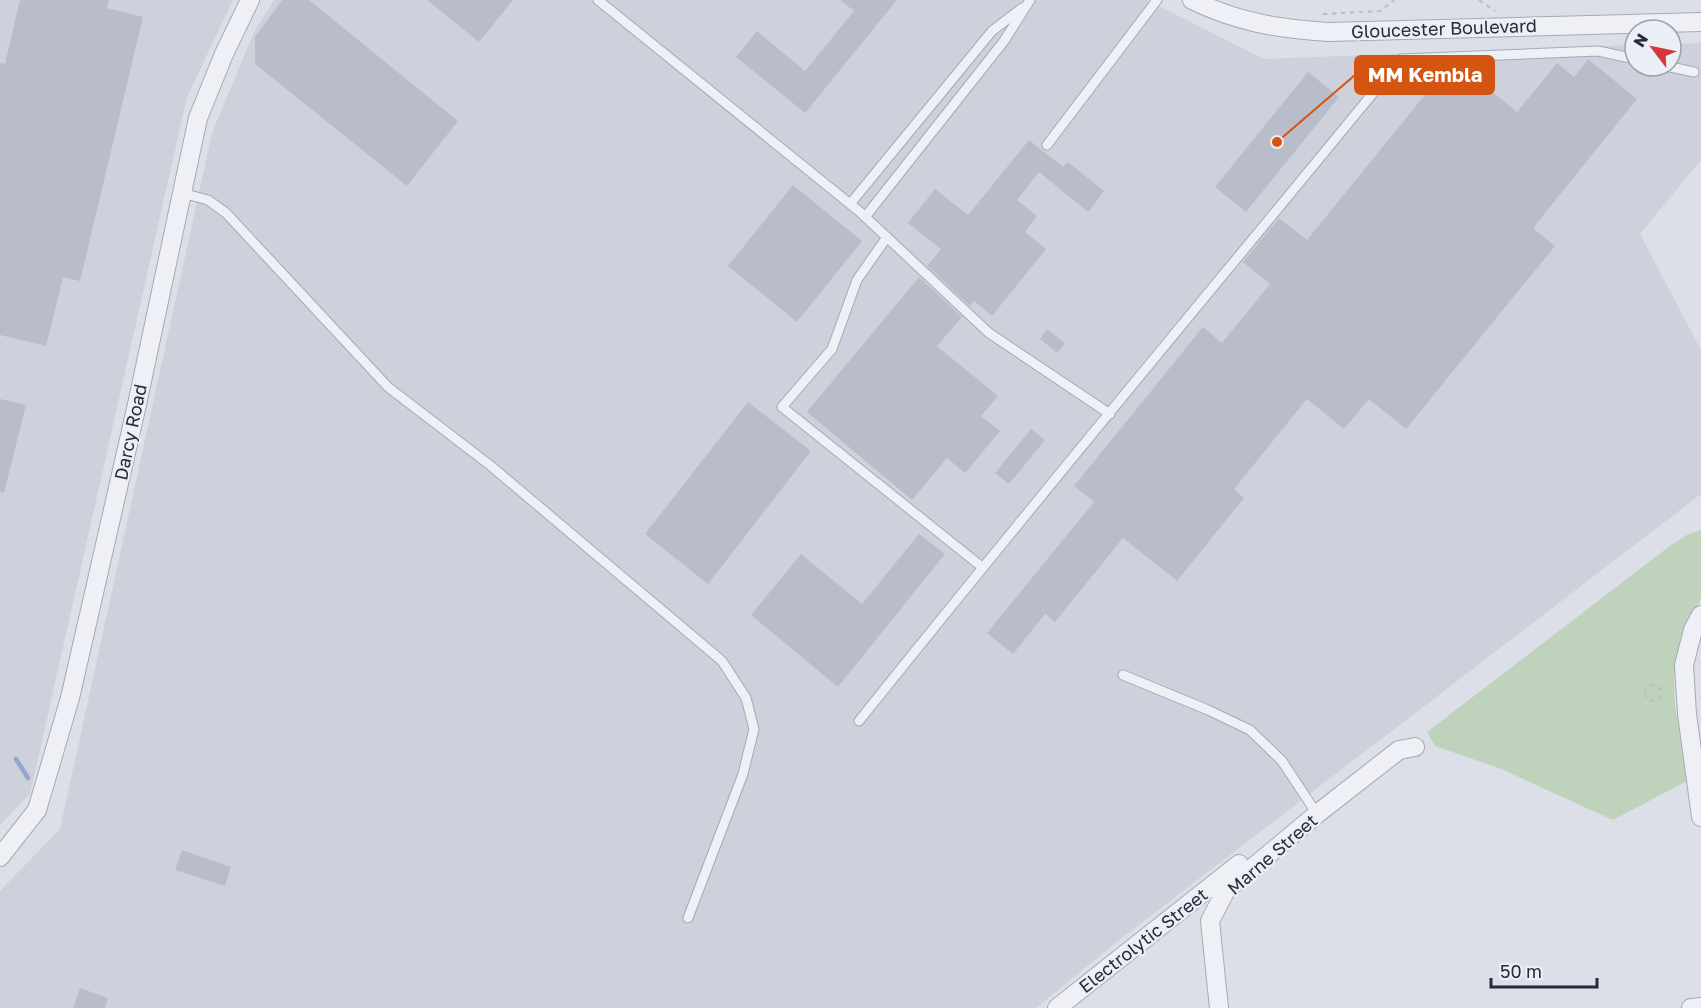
<svg xmlns="http://www.w3.org/2000/svg" width="1701" height="1008" font-family="'Golos Text',sans-serif">
<style>
.built{fill:#ced1dc}
.green{fill:#bfd2bc}
.lines{fill:none;stroke-linecap:round;stroke-linejoin:round}
.stream{stroke:#94a7ca;stroke-width:4.5}
.building{fill:#b9bdca}
.lane-casing{stroke:#a5a9b4;stroke-width:11}
.street-casing{stroke:#a5a9b4;stroke-width:20}
.path{stroke:#babdc5;stroke-width:2;stroke-dasharray:4.5 4.5;stroke-linecap:butt}
.lane{stroke:#eff0f5;stroke-width:9}
.street{stroke:#eff0f5;stroke-width:18}
.labels{text-anchor:middle;dominant-baseline:central;stroke-width:4.5;stroke-linejoin:round;paint-order:stroke}
.street-label{font-size:18px;fill:#252b3e;stroke:#ebeef5}
.leader{fill:none;stroke:#d45411;stroke-width:2}
.callout-dot{fill:#d45411;stroke:#ebeef5;stroke-width:2}
.callout{fill:#d45411;stroke:#d45411;stroke-width:2}
.callout-label{font-size:20px;text-anchor:middle;font-weight:bold;fill:#fff}
</style>
<rect width="100%" height="100%" fill="#dcdfe7"/>
<path class="built" d="M0,0H233L187,97L30,794L0,825Z
M274,0H1147L1264,59L1635,45V66H1671V44L1701,43V160L1640,234L1701,350V494L1123,937L1036,1008H0V891L60,829L212,133L254,32Z"/>
<path class="green" d="M1701,530V599L1683,631L1678,651L1674,680L1675,705L1687,781L1613,820L1499,768L1435,746L1427,732L1671,545L1687,535Z"/>
<g class="lines">
<path class="stream" d="M16,759L28,778"/>
</g>
<path class="building" d="M20,0H109L107,8L143,17L80,281L63,277L46,346L0,335V63L5,64Z
M282,0H309L458,121L407,186L255,64V37Z
M427,0H513L479,42Z
M840,0H897L805,113L736,57L757,31L805,71L854,11Z
M1588,59L1637,99L1533,228L1555,246L1406,429L1369,399L1344,429L1307,399L1234,489L1244,498L1177,581L1123,538L1055,622L1045,614L1013,654L987,633L1094,502L1074,486L1203,327L1222,343L1270,284L1243,262L1279,218L1307,240L1450,64L1457,63L1517,112L1557,63L1574,77Z
M1308,72L1339,97L1246,212L1215,187Z
M1029,140L1063,167L1068,162L1104,191L1088,212L1039,172L1017,200L1037,216L1025,232L1046,249L992,316L974,301L970,306L927,266L941,249L908,223L935,189L968,215Z
M793,185L862,241L797,322L728,266Z
M919,277L962,317L937,346L998,396L981,416L1000,431L965,473L947,458L912,500L807,412Z
M1047,329L1065,343L1057,353L1040,339Z
M0,399L26,405L4,493L0,492Z
M748,402L811,451L708,584L645,534Z
M1031,429L1045,440L1009,484L995,473Z
M919,534L945,554L838,687L751,615L801,554L862,604Z
M182,850L231,867L225,886L175,870Z
M80,988L108,998L105,1008H73Z"/>
<g class="lines">
<g class="lane-casing">
<path id="lane" d="M598,0L860,212L989,333L1110,414
M1666,66L1694,72
M1047,145L1157,0
M182,193L208,200L226,213L388,387L491,466L722,661L746,698L754,729L743,774L688,918
M850,204L992,31L1022,8
M865,217L1004,41L1030,0
M887,237L857,280L832,349L782,407L982,567
M1123,675L1208,710L1250,730L1282,761L1317,814
M859,721C1037,498 1220,280 1401,59L1598,51L1635,59"/>
</g>
<g class="street-casing">
<path id="street" d="M1192,0C1237,22 1279,29 1328,32L1701,22
M1701,615L1693,630L1684,665L1687,714L1701,817
M0,857L37,810L70,698L136,409L198,118L224,54L250,0
M1057,1008L1239,864
M1219,1008L1210,921L1226,890L1317,814L1399,750L1415,747
M1691,1008L1701,1007"/>
</g>
<path class="path" d="M1479,0L1495,11
M1323,14L1380,11L1394,0
M1645 693a8 8 0 1 1 16 0a8 8 0 1 1-16 0Z"/>
<use href="#lane" class="lane"/>
<use href="#street" class="street"/>
</g>
<g class="labels">
<g class="street-label">
<text transform="translate(1444 28) rotate(-2)">Gloucester Boulevard</text>
<text transform="translate(130 432) rotate(-78)">Darcy Road</text>
<text transform="translate(1272 854) rotate(-41)">Marne Street</text>
<text transform="translate(1143 940) rotate(-38)">Electrolytic Street</text>
</g>
</g>
<path class="leader" d="M1277 142L1355 75"/>
<circle class="callout-dot" cx="1277" cy="142" r="6"/>
<rect class="callout" x="1355" y="56" width="139" height="38" rx="6"/>
<g class="callout-label">
<text x="1425" y="82">MM Kembla</text>
</g>
<g transform="translate(1653 48) rotate(302)"><circle r="28" fill="#ebeef5" stroke="#9ca0ac" stroke-width="1.5"/>
<path d="M0-4.5L10 22L0 15L-10 22Z" fill="#d5383a"/>
<text y="-9" font-size="16" font-weight="bold" text-anchor="middle" fill="#252b3e">N</text>
</g>
<path d="M1491 978v9h106v-9" fill="none" stroke="#252b3e" stroke-width="3"/>
<text x="1500" y="978" font-size="18" fill="#252b3e" stroke="#ebeef5" stroke-width="4.5" paint-order="stroke">50 m</text>
</svg>
